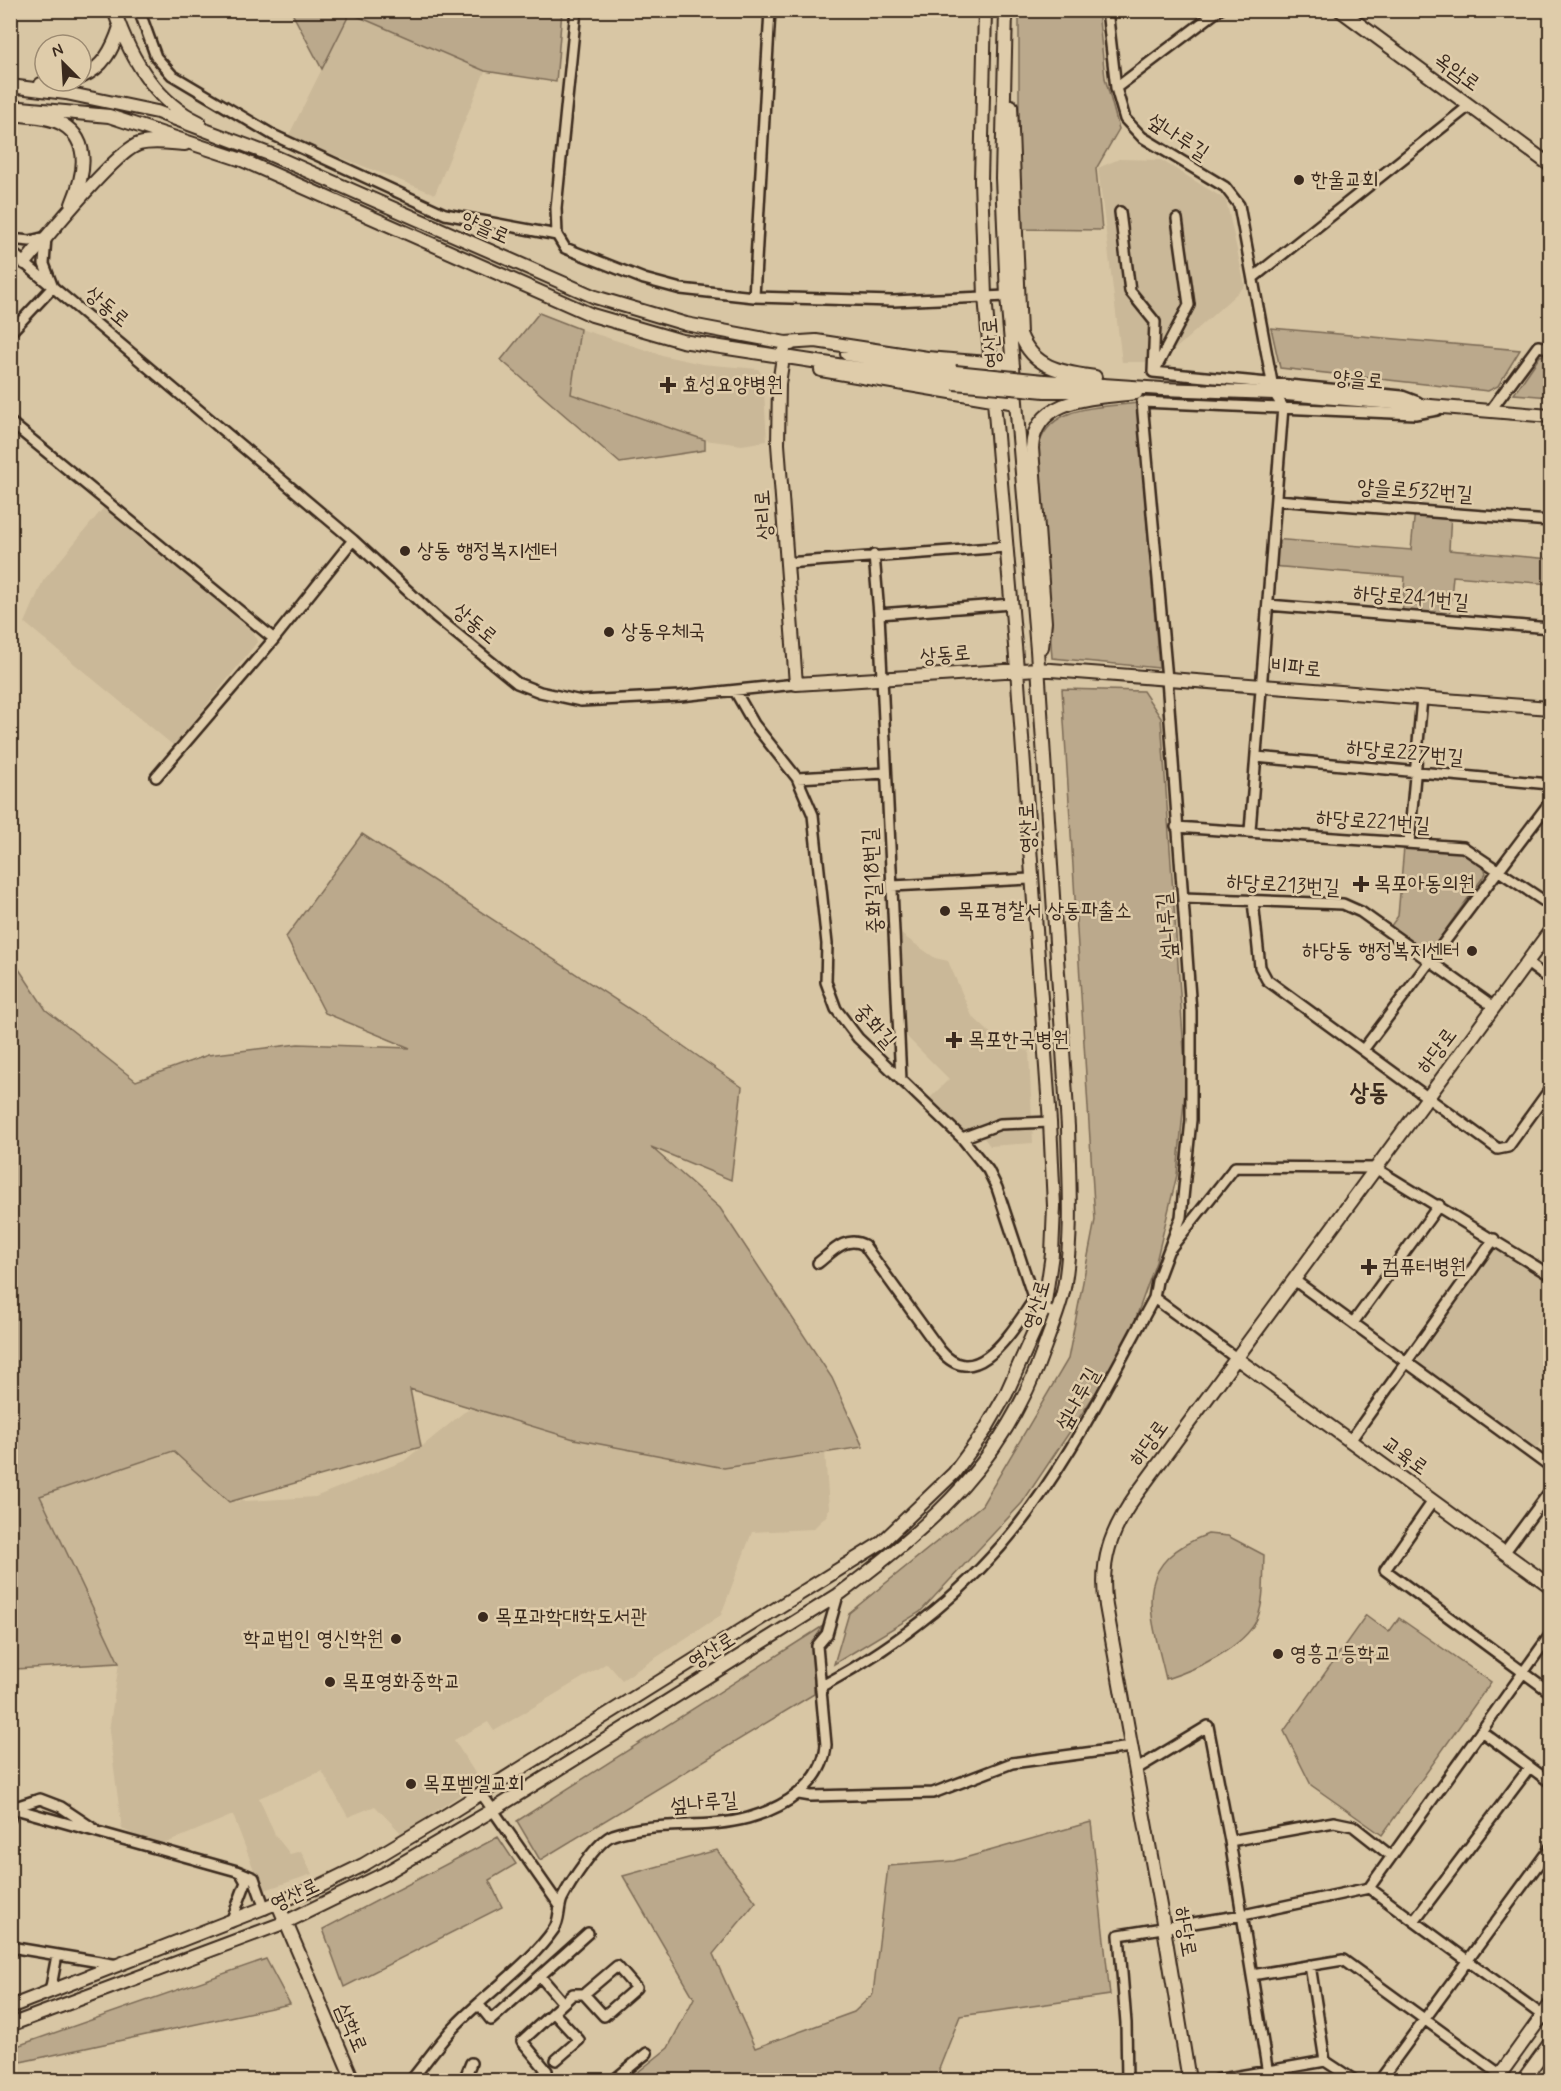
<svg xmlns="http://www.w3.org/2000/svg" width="1561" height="2091" font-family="Mynerve,'Poor Story',sans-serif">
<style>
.built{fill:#cab898}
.green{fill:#bba98c;stroke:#7b6a55;stroke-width:1.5}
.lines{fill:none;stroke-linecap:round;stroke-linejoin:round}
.minor-casing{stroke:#3b2a1e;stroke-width:14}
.tertiary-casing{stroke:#3b2a1e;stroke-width:16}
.minor{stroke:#dfccaa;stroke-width:9}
.tertiary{stroke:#dfccaa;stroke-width:12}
.tertiary-bridge-casing{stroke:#3b2a1e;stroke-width:16;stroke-linecap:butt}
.tertiary-bridge{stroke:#dfccaa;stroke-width:12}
.poi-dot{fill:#3b2a1e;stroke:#dfccaa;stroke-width:2}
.labels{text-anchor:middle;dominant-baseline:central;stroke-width:5;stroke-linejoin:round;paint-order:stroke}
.street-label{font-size:21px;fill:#3b2a1e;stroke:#dfccaa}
.poi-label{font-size:21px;fill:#3b2a1e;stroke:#dfccaa;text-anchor:start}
.quarter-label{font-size:24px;font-weight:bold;fill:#3b2a1e;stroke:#dfccaa}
</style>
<rect width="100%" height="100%" fill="#d8c6a4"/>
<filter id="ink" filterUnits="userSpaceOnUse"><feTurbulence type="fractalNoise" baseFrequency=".0167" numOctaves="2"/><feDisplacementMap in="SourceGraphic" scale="12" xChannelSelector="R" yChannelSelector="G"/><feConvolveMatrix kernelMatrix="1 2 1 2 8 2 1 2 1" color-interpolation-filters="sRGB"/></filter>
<g filter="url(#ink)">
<path class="built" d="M350,13L485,71L435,194L288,137Z
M1119,159L1161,160L1226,200L1245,286L1161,362H1122L1098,168Z
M580,329L665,356L702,364L758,369L763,376L767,441L742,445L705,440L571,394Z
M105,506L251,630L258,641L174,746L25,623L43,581Z
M898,932L935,958L948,961L972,1016L1004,1046L1029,1051L1033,1143L990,1146L981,1134L969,1140L930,1098L949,1079L904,1034Z
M1499,1244L1550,1279V1430L1535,1450L1420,1365L1418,1358Z
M487,1399L724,1468L825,1452L829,1508L827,1515L813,1529L752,1532L721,1615L622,1680L607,1663L494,1731L488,1722L454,1740L480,1781L402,1834L375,1806L348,1817L322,1771L259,1798L275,1835L290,1854L301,1851L312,1874L262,1891L233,1815L159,1846L122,1829L109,1731L119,1663L40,1496L173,1451L229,1502L315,1497L404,1461L463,1413Z"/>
<path class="green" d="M291,11H562L556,82L485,71L350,13L322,69Z
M1019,11H1098L1105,78L1119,129L1096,169L1102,230L1019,229Z
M539,313L580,329L571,394L705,440V450L620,463L501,360Z
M1271,328L1520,350L1498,386L1488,391L1280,368Z
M1550,353V397L1514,394L1540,356Z
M1137,403L1159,668L1052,658L1038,450C1046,404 1100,408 1137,403Z
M1415,509L1451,512L1449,550L1550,559V584L1453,576L1449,619L1402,616L1405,577L1271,566L1273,539L1411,550Z
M1062,689L1143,691L1161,718L1186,1080L1177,1175L1156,1262L1124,1351L1022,1503L920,1612L834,1664L849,1613L982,1505L1068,1359L1095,1220Z
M362,834L639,1015L742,1087L731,1180L651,1147L720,1208L832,1378L863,1447L724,1468L574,1439L410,1389L421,1447L229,1502L173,1451L40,1496L119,1663L15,1669L10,1664L11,957L46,1010L136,1081L208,1055L298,1044L410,1048L325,1013L286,937Z
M1404,847C1429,849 1477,844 1486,873L1430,952L1425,954L1390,927L1398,916Z
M1208,1534L1228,1536L1264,1555C1263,1576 1265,1600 1257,1619C1244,1648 1194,1670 1166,1679C1151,1614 1128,1564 1208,1534Z
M1366,1615L1389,1632L1399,1618L1491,1682L1382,1835L1311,1785L1284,1731Z
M823,1626L813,1643L814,1694L540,1860L517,1821Z
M1091,1822L1110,1995L960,2016L939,2069L942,2080H628L668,2048L694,1998L623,1876L717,1850L756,1902L713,1954L755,2048L854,2012L873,1994L888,1866L954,1861Z
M498,1837L516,1864L489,1880L502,1907L344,1987L323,1929Z
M266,1959L290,2004L11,2064V2048Z"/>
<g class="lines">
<g class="minor-casing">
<path id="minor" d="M139,10L156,57L172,75L273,135L445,214L557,235
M576,10L556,208L557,235L565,248L644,279L681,289L754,297L893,301L1007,296
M1107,10L1116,88L1125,119L1142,137L1225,187L1239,205L1274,393L1283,407L1250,831
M1116,88L1219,10
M1120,212L1130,291L1155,322L1153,372
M10,239L30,241L46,237L44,264L52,285
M10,251L353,540L436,617L517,683L540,692L581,701L680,696L796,684
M1254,277L1469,106
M754,297L770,10
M10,333L53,287
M1155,370L1189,305L1177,219
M1153,372L1402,396L1418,402
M1490,411L1538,346L1550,348
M10,422L274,639
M1276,500L1550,521
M874,555L879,614L901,1080
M786,563L1006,547
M1268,605L1550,628
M879,614L1011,604
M735,691L754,724L797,778L813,815L827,944L826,982L836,1009L858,1038L962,1138L988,1170L997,1188L1034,1300L1044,1309L1056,1314
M1256,757L1550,784
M156,777L274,639L353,540
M797,778L885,773
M1176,827L1463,847L1550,905
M1409,843L1422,698
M892,886L1030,879
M1183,898L1343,904L1361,912L1494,1007
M1253,901L1260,967L1267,980L1498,1149L1508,1147L1550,1089
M1527,963L1550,980
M1363,1050L1550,802
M962,1138L1000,1124L1050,1122
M1170,1249L1235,1167L1375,1168L1550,1275
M818,1263C832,1252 846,1235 864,1245L940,1350C977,1395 1014,1327 1034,1300
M1294,1280L1550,1467
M1154,1298L1236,1358
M1353,1323L1439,1205
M1350,1441L1494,1239
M1433,1501L1385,1570L1550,1692
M1504,1553L1550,1491
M822,1686C902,1643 975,1585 1029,1511C1078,1444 1115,1370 1154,1298L1157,1281L1181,1217L1191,1120V1011L1167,679L1142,402L1415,414L1437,410
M1481,1731L1550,1782
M1135,1770L1208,1726L1230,1841L1269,2080
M481,1793L560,1906
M799,1794L811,1796L933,1793L1012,1763L1131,1747
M12,1808L40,1799L61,1807L94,1829
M10,1819L12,1808L237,1871L254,1878L265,1909
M1230,1841L1334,1822L1353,1826L1391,1856
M1369,1888L1550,1635
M1414,1921L1530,1767
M231,1922L246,1882L241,1873
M10,1947L118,1965
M1310,1965L1325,2061L1354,2080
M1252,1975L1343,1960L1501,2075
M50,1992L57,1955
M563,2003L540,1976L588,1933
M479,2005L491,2020L540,1976
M553,2012L579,2040L556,2060
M411,2080C426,2062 440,2041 457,2024C486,1994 530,1964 554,1929C560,1921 558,1908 562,1899C570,1883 597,1841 613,1835C657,1820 704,1830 748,1818C783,1808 823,1785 826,1745L817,1646L827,1634L838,1595
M464,2080L471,2063
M536,2080L547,2071L522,2041L573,1994H584L617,1966L636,1988L604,2016L584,1994
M614,2080L647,2053
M1127,2080L1126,2023L1119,1935L1243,1915L1369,1888L1550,2021
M1216,2080L1325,2061
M1380,2080L1550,1848"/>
</g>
<g class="tertiary-casing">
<path id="tertiary" d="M114,10C129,55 154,101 199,122
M1340,10L1550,165
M81,77C103,68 113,49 120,27
M41,84L69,81
M10,86L66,93L157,112L269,154L595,297L686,324L791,344
M1011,106L1020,334C1034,369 1062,372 1095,377
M10,107L109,116L242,160L592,315L682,341L954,383
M12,114C27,116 49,116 62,124C93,142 83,178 72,204
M25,263C43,241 116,151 139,144C153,140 170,143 185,144
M847,354L955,372
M1013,365L927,358L816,341L785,343L779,384L778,444L796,684L1038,669L1550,708
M821,370L1016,403
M1044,381L1162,389L1274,393L1550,416
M1045,391H1094
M1042,647L1045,622L1032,448C1035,396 1097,398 1136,393
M1236,1358L1550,1586
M278,1904L353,2080
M10,2007L320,1886L363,1865L440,1819L881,1543L954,1473L984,1432L1006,1394L1044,1309L1052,1254L1054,1206L1050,1122L1017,669L985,296L981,180L985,10
M10,2025L286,1922L384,1874L493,1810L838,1595C935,1522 1005,1462 1046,1343C1053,1323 1062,1303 1065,1282C1073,1232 1069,1178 1068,1127L1037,650L1007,296L1002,178L1006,10
M1189,2080L1164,1928L1106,1606C1099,1562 1111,1530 1136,1495L1550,931
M1496,2080L1550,2005
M1523,2080L1550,2043"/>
</g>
<use href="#minor" class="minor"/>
<use href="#tertiary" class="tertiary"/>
<g class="tertiary-bridge-casing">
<path id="tertiary-bridge" d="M955,372L1044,381
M954,383L1045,391"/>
</g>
<use href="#tertiary-bridge" class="tertiary-bridge"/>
</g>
</g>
<g class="poi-dot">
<circle cx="1299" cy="180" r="6"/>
<path d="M665 376h6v6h6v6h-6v6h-6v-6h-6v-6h6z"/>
<circle cx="405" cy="551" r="6"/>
<circle cx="609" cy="632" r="6"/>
<path d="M1358 875h6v6h6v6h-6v6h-6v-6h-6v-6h6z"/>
<circle cx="945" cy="911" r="6"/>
<circle cx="1472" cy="951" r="6"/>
<path d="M951 1031h6v6h6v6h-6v6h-6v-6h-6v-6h6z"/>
<path d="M1366 1258h6v6h6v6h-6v6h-6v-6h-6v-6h6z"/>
<circle cx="483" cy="1617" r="6"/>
<circle cx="396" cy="1639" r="6"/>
<circle cx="1278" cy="1654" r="6"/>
<circle cx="330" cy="1682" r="6"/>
<circle cx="411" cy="1784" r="6"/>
</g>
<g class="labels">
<g class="street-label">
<text transform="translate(1457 72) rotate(36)">옥암로</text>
<text transform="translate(1178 137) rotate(33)">섶나루길</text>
<text transform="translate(485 228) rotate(24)">양을로</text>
<text transform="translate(107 307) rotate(40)">상동로</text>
<text transform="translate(992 343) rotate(-95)">영산로</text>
<text transform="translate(1358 380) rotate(5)">양을로</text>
<text transform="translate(1415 491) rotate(4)">양을로532번길</text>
<text transform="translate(764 515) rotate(-94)">상리로</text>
<text transform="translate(1411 598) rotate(5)">하당로241번길</text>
<text transform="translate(475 624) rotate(40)">상동로</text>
<text transform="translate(945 655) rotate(-5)">상동로</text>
<text transform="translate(1296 668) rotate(5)">비파로</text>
<text transform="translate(1405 753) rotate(5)">하당로227번길</text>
<text transform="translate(1373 822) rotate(4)">하당로221번길</text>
<text transform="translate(1028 828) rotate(-93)">영산로</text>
<text transform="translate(873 881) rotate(-93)">중화길18번길</text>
<text transform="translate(1283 885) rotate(3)">하당로213번길</text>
<text transform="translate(1167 926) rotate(-95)">섶나루길</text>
<text transform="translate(875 1026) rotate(48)">중화길</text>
<text transform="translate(1437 1051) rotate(-53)">하당로</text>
<text transform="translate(1037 1305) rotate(-74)">영산로</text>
<text transform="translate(1078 1399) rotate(-61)">섶나루길</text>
<text transform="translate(1149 1443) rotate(-54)">하당로</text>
<text transform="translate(1405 1456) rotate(36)">교육로</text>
<text transform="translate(712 1651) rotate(-32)">영산로</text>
<text transform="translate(704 1803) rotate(-5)">섶나루길</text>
<text transform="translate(295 1895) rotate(-25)">영산로</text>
<text transform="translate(1185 1932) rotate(80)">하당로</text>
<text transform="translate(351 2028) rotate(67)">삼학로</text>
</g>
<g class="poi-label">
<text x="1311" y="180">한울교회</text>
<text x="682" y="385">효성요양병원</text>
<text x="417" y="551">상동 행정복지센터</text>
<text x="621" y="632">상동우체국</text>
<text x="1374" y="884">목포아동의원</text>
<text x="957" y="911">목포경찰서 상동파출소</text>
<text x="1460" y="951" text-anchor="end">하당동 행정복지센터</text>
<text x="968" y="1040">목포한국병원</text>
<text x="1382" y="1267">컴퓨터병원</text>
<text x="495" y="1617">목포과학대학도서관</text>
<text x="384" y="1639" text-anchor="end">학교법인 영신학원</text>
<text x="1290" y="1654">영흥고등학교</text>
<text x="342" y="1682">목포영화중학교</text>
<text x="423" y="1784">목포벧엘교회</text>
</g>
<g class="quarter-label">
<text x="1369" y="1093">상동</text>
</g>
</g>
<rect width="1561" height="2091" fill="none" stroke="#dfccaa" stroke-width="36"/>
<rect x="18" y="18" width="1525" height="2055" fill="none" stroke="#3b2a1e" stroke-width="2" filter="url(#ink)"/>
<g transform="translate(63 63) rotate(336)"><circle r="28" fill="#dfccaa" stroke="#9d8b72" stroke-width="1.5"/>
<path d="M0-4.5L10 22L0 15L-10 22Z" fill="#3b2a1e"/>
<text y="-9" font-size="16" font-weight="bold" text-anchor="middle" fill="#3b2a1e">N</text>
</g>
</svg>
